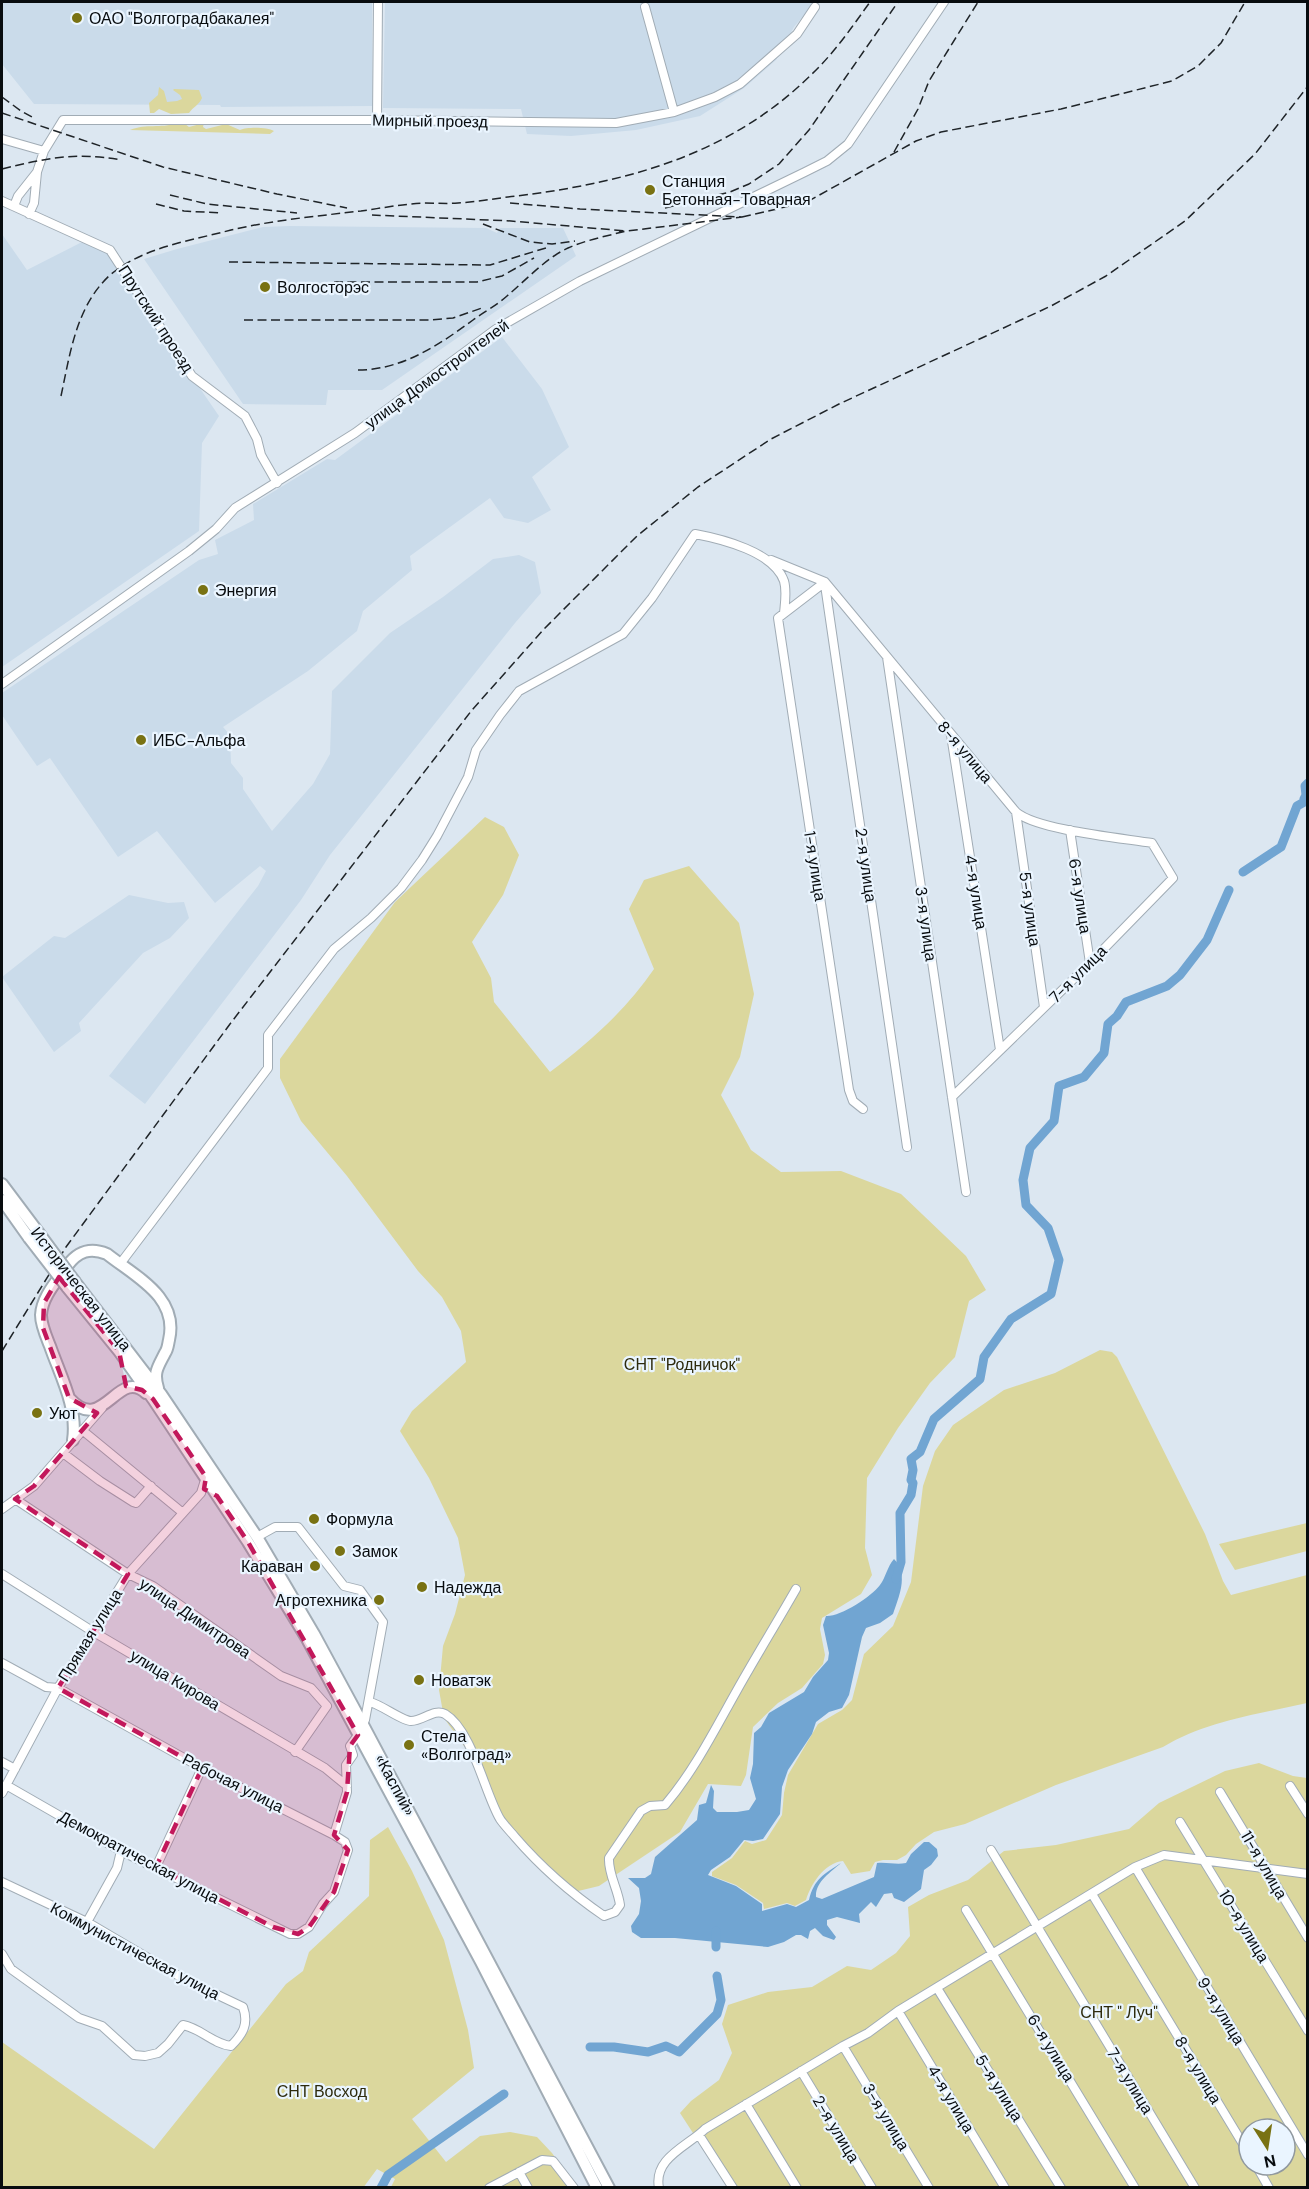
<svg xmlns="http://www.w3.org/2000/svg" width="1309" height="2189" font-family="'DM Sans',sans-serif">
<style>
.built{fill:#cadbea}
.green{fill:#dbd79d;fill-rule:evenodd}
.water{fill:#71a5d2}
.lines{fill:none;stroke-linecap:round;stroke-linejoin:round}
.river{stroke:#71a5d2;stroke-width:9}
.minor-casing{stroke:#a1acb5;stroke-width:10}
.highway-casing{stroke:#a1acb5;stroke-width:14}
.minor{stroke:#fff;stroke-width:8}
.highway{stroke:#fff;stroke-width:10}
.rail{stroke:#1f2428;stroke-width:1.5;stroke-dasharray:9 4.5;stroke-linecap:butt}
.highway-bridge-casing{stroke:#a1acb5;stroke-width:14;stroke-linecap:butt}
.highway-bridge{stroke:#fff;stroke-width:10}
.marked{fill:#c2185b;fill-opacity:0.2;stroke:#c2185b;stroke-width:4.5;stroke-dasharray:12 8;stroke-linejoin:round}
.poi-dot{fill:#797213;stroke:#eaf5ff;stroke-width:2}
.labels{text-anchor:middle;dominant-baseline:central;stroke-width:4.5;stroke-linejoin:round;paint-order:stroke}
.poi-label{font-size:16px;fill:#080c0f;stroke:#eaf5ff;text-anchor:start}
.street-label{font-size:16px;fill:#080c0f;stroke:#eaf5ff}
.park-label{font-size:16px;fill:#2e2b0d;stroke:#eaf5ff}
</style>
<rect width="100%" height="100%" fill="#dce7f1"/>
<path class="built" d="M2,2H372V106L221,107L220,105L34,104L2,64Z
M385,2H815L794,27L776,60L744,88L700,116L636,130L571,136L527,134L521,109L383,108Z
M290,226L486,228L497,233L500,228H563L576,256L382,390H328L326,405L243,404L144,259L177,249L263,227Z
M2,234L27,270L84,241L106,252L219,416L202,443L199,531L2,667Z
M502,337L542,389L569,447L532,477L551,510L528,523L504,518L490,498L410,556L412,570L363,611L357,631L308,671L223,727L230,735L231,763L243,778V789L272,831L313,784L330,754L332,691L390,633L443,597L493,559L519,555L535,562L541,593L515,623L330,855L301,900L145,1104L109,1076L258,886L266,871L260,866L215,903L157,831L118,857L50,758L37,766L23,746L2,715V693L199,560L218,554L215,540L254,520L253,504L327,459L335,460Z
M129,895L168,903L184,902L189,918L170,938L143,953L79,1023L81,1031L54,1052L2,977L54,936L65,938Z"/>
<path class="green" d="M159,87L164,91L167,102L177,101L182,99L180,95L173,90L174,89L199,90L202,98C199,105 193,107 189,113L171,114L159,109L154,113H150L149,103L158,95Z
M178,123L185,124L189,127L204,123L203,127L206,129L226,124L240,130C247,127 267,127 274,131L270,134L130,130C148,123 158,129 178,123Z
M485,817L504,827L519,855L503,895L472,942L491,978L494,1002L550,1072C590,1042 626,1010 654,969L629,909L644,880L689,866L739,923L754,994L740,1057L721,1095L751,1150L781,1172L841,1171L901,1194L966,1256L986,1290L969,1301L955,1357L930,1383L898,1428L867,1478L865,1548L872,1575L861,1594L822,1618L820,1629L825,1655L823,1664L802,1688L778,1703L753,1727L746,1775L741,1786L708,1784L680,1832L599,1886L570,1893L521,1849L498,1820L469,1753L444,1718L439,1690L443,1646L455,1614L465,1575L458,1538L429,1478L400,1431L412,1411L466,1362L461,1331L442,1297L418,1271L347,1176L301,1121L280,1078V1059L395,902Z
M1100,1350L1112,1352L1117,1357L1205,1534L1223,1581L1231,1595L1307,1575V1703C1259,1714 1206,1721 1163,1747L1056,1785L965,1824L934,1832L916,1844L906,1855L897,1860H883L875,1862L870,1871L851,1874L843,1861C824,1863 811,1884 806,1900L795,1906L787,1903L764,1909L763,1903L736,1885L712,1876V1872L732,1858L745,1841L752,1844L766,1840L782,1815L784,1793L788,1775L818,1724L842,1710L852,1700L864,1654L893,1626L911,1582L923,1486L935,1451L953,1425L1004,1390L1055,1373Z
M1307,1523V1551L1235,1570L1219,1544Z
M1259,1763L1293,1776L1307,1778V2187H728L680,2113L691,2101L719,2080L732,2053L722,2024L728,2005L768,1992L812,1987L847,1966L871,1970L896,1953L910,1936L908,1907L929,1895L968,1880L1004,1851L1056,1845L1129,1829L1159,1803L1225,1771ZM1249,2129H1285V2165H1249Z
M388,1827L412,1871L444,1940L468,2030L474,2068L412,2119L446,2162L480,2136L510,2132L537,2137L552,2153L576,2187H391L395,2179L377,2169L363,2188L2,2187V2042L154,2149L286,1984L303,1971L309,1952L369,1896L370,1840Z"/>
<path class="water" d="M894,1559C909,1575 899,1596 893,1614L880,1623L866,1628L862,1637L849,1695L842,1708L829,1712L816,1722L812,1734L788,1770L782,1787L780,1814L763,1839L753,1841L744,1840L730,1857L711,1870L708,1875L736,1886L762,1904V1911L787,1904L796,1907L809,1900C814,1879 824,1874 841,1863C831,1872 815,1882 816,1897L822,1899L874,1877L877,1863C888,1862 896,1865 906,1863L911,1854L924,1842H929L937,1849L938,1856L931,1865L924,1870L921,1889L904,1902L894,1898L892,1893L884,1894L876,1907L871,1902L859,1914L860,1923L837,1917L827,1920V1925L836,1937L834,1940L823,1936L815,1928L810,1931L808,1939L801,1935H796L784,1942L768,1947L675,1938H641L632,1932L631,1926L639,1914L641,1901L639,1888L628,1878H645L651,1874L655,1857L697,1820L699,1805L706,1803L711,1785L714,1791L713,1808L717,1812H737L749,1810L756,1799L750,1778L753,1764L754,1733L761,1727L769,1713L804,1692L813,1677L828,1660L829,1653L823,1625L826,1616C840,1617 871,1597 880,1585C886,1577 887,1567 894,1559Z"/>
<g class="lines">
<path class="river" d="M1243,872L1281,847L1297,806L1306,801L1304,799L1306,795L1305,786L1308,783
M896,1579L901,1562L900,1513L911,1495L913,1483L911,1480L913,1470L911,1459L920,1452L934,1419L980,1379L984,1357L1011,1319L1051,1294L1059,1260L1048,1228L1026,1205L1023,1180L1030,1148L1054,1121L1059,1086L1084,1077L1104,1053L1108,1024L1117,1016L1126,1002L1167,986L1180,975L1207,940L1229,890
M716,1931V1947
M590,2047H614L648,2052L666,2046L679,2052L717,2014L721,2000L717,1976
M381,2188L388,2175L504,2094"/>
<g class="minor-casing">
<path id="minor" d="M645,7L674,112
M377,120L378,2
M2,139L44,151
M37,172L44,151L63,120H377L616,123L674,112L715,97L740,84L797,34L815,7
M2,201L110,250L192,376L245,416L257,439L261,455L277,483
M14,206L18,196L37,172L34,203L29,214
M771,560L825,582L1016,812C1037,830 1121,838 1152,843L1173,878L1090,963L952,1097
M825,582L778,618L849,1090L853,1101L863,1109
M825,585L907,1147
M887,657L966,1192
M2,684L189,551L216,529L235,508L355,433L496,329L580,281L805,172L827,161L848,144L944,2
M951,735L1000,1050
M1016,812L1044,1007
M1070,830L1090,963
M120,1264L268,1068V1035L334,949L371,918L401,888L422,860L437,836L468,777L476,750L500,715L519,691L623,634L652,598L695,534C722,539 774,552 784,581C787,591 785,603 784,613
M82,1430L183,1513
M63,1453L100,1481L133,1502L136,1503L151,1486
M15,1499L128,1574L153,1586L281,1676L311,1688L327,1706L295,1752
M2,1509L34,1486L102,1408
M257,1537L275,1527H298L344,1586L360,1590L383,1622L365,1720L361,1721
M2,1574L92,1631L325,1768L347,1786
M2,1663L46,1687L58,1688L202,1768L334,1835L345,1842L348,1850L334,1892L323,1904L309,1927L298,1934H290L121,1851L6,1785
M370,1702C382,1705 402,1721 411,1721C423,1721 434,1708 445,1714C472,1730 485,1794 500,1819C504,1825 510,1831 515,1837C540,1866 572,1894 604,1916L615,1912L620,1905C618,1889 608,1874 609,1858L641,1811L650,1806L665,1805C694,1771 714,1731 736,1692C755,1658 776,1624 796,1589
M2,1762L15,1769
M1290,1786L1308,1814
M1220,1792L1308,1938
M2,1793L58,1688L128,1574L201,1493L206,1477
M1180,1822L1308,2031
M334,1835L347,1792L346,1765L353,1755L350,1746L358,1735
M991,1850L1195,2188
M156,1867L202,1768
M1135,1867L1308,2155
M2,1882L87,1922L184,1979L243,2007C249,2024 243,2034 231,2046C213,2044 200,2028 183,2025L168,2044L158,2053L145,2056L134,2055L102,2026L79,2018L11,1969L2,1954
M1092,1894L1249,2154
M966,1910L1135,2188
M87,1922L117,1868L121,1851
M937,1988L1061,2188
M898,2011L1005,2188
M843,2046L929,2188
M801,2071L872,2188
M746,2104L797,2188
M699,2135L733,2188
M1256,2165L1269,2188
M519,2172L528,2188
M489,2188L542,2160L553,2161L574,2188
M659,2188C653,2158 688,2146 705,2129L843,2046L868,2033L898,2011L1135,1867L1164,1855L1308,1874"/>
</g>
<g class="highway-casing">
<path id="highway" d="M2,1184L38,1232
M2,1200L29,1238
M75,1282L161,1394L257,1537L314,1634L361,1721L609,2188
M67,1287L119,1351L153,1399L248,1542L306,1637L481,1962L597,2188
M70,1399C103,1435 118,1367 146,1393
M73,1440C78,1408 60,1375 50,1346C46,1336 41,1325 41,1315C42,1296 58,1280 67,1266C78,1251 90,1247 107,1254C136,1277 179,1297 169,1340C168,1344 168,1349 165,1353C158,1367 153,1372 158,1388"/>
</g>
<use href="#minor" class="minor"/>
<use href="#highway" class="highway"/>
<path class="rail" d="M2,97L21,111L32,117
M2,113L163,167L277,194L347,208
M894,152L918,109L929,81L978,2
M2,169C47,158 74,152 122,160
M170,195L207,204L297,213
M510,203L580,209L742,217L619,232
M156,204L184,211L221,213
M665,208L730,192L749,184L779,164L809,130L898,2
M742,217L807,202L916,141L941,132L1061,109L1172,81L1198,66L1221,43L1245,2
M483,224L530,242L552,244L575,241
M229,262L490,265L549,247
M334,282H477L502,276L534,258
M244,320H430L453,318L482,308
M358,370C402,370 439,345 473,320C484,312 497,305 507,296C526,280 546,258 568,248C586,240 607,236 626,231L511,221L372,215
M61,396C70,354 76,307 109,276C142,247 190,241 231,230C274,220 318,216 361,211C382,208 403,204 424,203C436,203 447,204 458,203C478,202 497,198 517,196C628,182 730,155 812,74C835,52 852,27 870,2
M2,1351L66,1247L230,1024L472,710L544,629L637,536L698,487L771,439L839,404L1051,306L1106,276L1185,221L1255,154L1308,86"/>
<g class="highway-bridge-casing">
<path id="highway-bridge" d="M38,1232L75,1282
M29,1238L67,1287"/>
</g>
<use href="#highway-bridge" class="highway-bridge"/>
</g>
<path class="marked" d="M59,1277L119,1351L126,1386L142,1390L153,1399L206,1477L204,1489L217,1496L248,1542L358,1735L350,1746L347,1792L334,1835L348,1850L334,1892L309,1927L298,1934L273,1927L156,1867L202,1768L58,1688L128,1574L15,1499L34,1486L97,1413L69,1398L43,1328L44,1303Z"/>
<g class="poi-dot">
<circle cx="77" cy="18" r="6"/>
<circle cx="650" cy="190" r="6"/>
<circle cx="265" cy="287" r="6"/>
<circle cx="203" cy="590" r="6"/>
<circle cx="141" cy="740" r="6"/>
<circle cx="37" cy="1413" r="6"/>
<circle cx="314" cy="1519" r="6"/>
<circle cx="340" cy="1551" r="6"/>
<circle cx="315" cy="1566" r="6"/>
<circle cx="422" cy="1587" r="6"/>
<circle cx="379" cy="1600" r="6"/>
<circle cx="419" cy="1680" r="6"/>
<circle cx="409" cy="1745" r="6"/>
</g>
<g class="labels">
<g class="poi-label">
<text x="89" y="18">ОАО "Волгоградбакалея"</text>
<text x="662" y="181">Станция<tspan x="662" dy="18">Бетонная-Товарная</tspan></text>
<text x="277" y="287">Волгосторэс</text>
<text x="215" y="590">Энергия</text>
<text x="153" y="740">ИБС-Альфа</text>
<text x="49" y="1413">Уют</text>
<text x="326" y="1519">Формула</text>
<text x="352" y="1551">Замок</text>
<text x="303" y="1566" text-anchor="end">Караван</text>
<text x="434" y="1587">Надежда</text>
<text x="367" y="1600" text-anchor="end">Агротехника</text>
<text x="431" y="1680">Новатэк</text>
<text x="421" y="1736">Стела<tspan x="421" dy="18">«Волгоград»</tspan></text>
</g>
<g class="street-label">
<text transform="translate(430 121) rotate(1)">Мирный проезд</text>
<text transform="translate(156 319) rotate(57)">Прутский проезд</text>
<text transform="translate(437 374) rotate(-36)">улица Домостроителей</text>
<text transform="translate(965 752) rotate(50)">8-я улица</text>
<text transform="translate(866 865) rotate(82)">2-я улица</text>
<text transform="translate(815 866) rotate(81)">1-я улица</text>
<text transform="translate(976 892) rotate(81)">4-я улица</text>
<text transform="translate(1080 896) rotate(81)">6-я улица</text>
<text transform="translate(1030 909) rotate(82)">5-я улица</text>
<text transform="translate(926 924) rotate(82)">3-я улица</text>
<text transform="translate(1078 974) rotate(-45)">7-я улица</text>
<text transform="translate(81 1289) rotate(52)">Историческая улица</text>
<text transform="translate(195 1618) rotate(34)">улица Димитрова</text>
<text transform="translate(90 1635) rotate(-58)">Прямая улица</text>
<text transform="translate(175 1680) rotate(31)">улица Кирова</text>
<text transform="translate(233 1783) rotate(27)">Рабочая улица</text>
<text transform="translate(395 1785) rotate(62)">«Каспий»</text>
<text transform="translate(139 1857) rotate(28)">Демократическая улица</text>
<text transform="translate(1264 1865) rotate(60)">11-я улица</text>
<text transform="translate(1244 1926) rotate(59)">10-я улица</text>
<text transform="translate(135 1951) rotate(28)">Коммунистическая улица</text>
<text transform="translate(1221 2011) rotate(59)">9-я улица</text>
<text transform="translate(1051 2048) rotate(59)">6-я улица</text>
<text transform="translate(1198 2070) rotate(59)">8-я улица</text>
<text transform="translate(1130 2081) rotate(59)">7-я улица</text>
<text transform="translate(999 2088) rotate(58)">5-я улица</text>
<text transform="translate(951 2099) rotate(59)">4-я улица</text>
<text transform="translate(886 2117) rotate(59)">3-я улица</text>
<text transform="translate(836 2129) rotate(59)">2-я улица</text>
</g>
<g class="park-label">
<text x="682" y="1364">СНТ "Родничок"</text>
<text x="1119" y="2012">СНТ " Луч"</text>
<text x="322" y="2091">СНТ Восход</text>
</g>
</g>
<rect width="1309" height="2189" fill="none" stroke="#080c0f" stroke-width="6"/>
<g transform="translate(1267 2147) rotate(168)"><circle r="28" fill="#eaf5ff" stroke="#90989f" stroke-width="1.5"/>
<path d="M0-4.5L10 22L0 15L-10 22Z" fill="#797213"/>
<text y="-9" font-size="16" font-weight="bold" text-anchor="middle" fill="#080c0f">N</text>
</g>
</svg>
